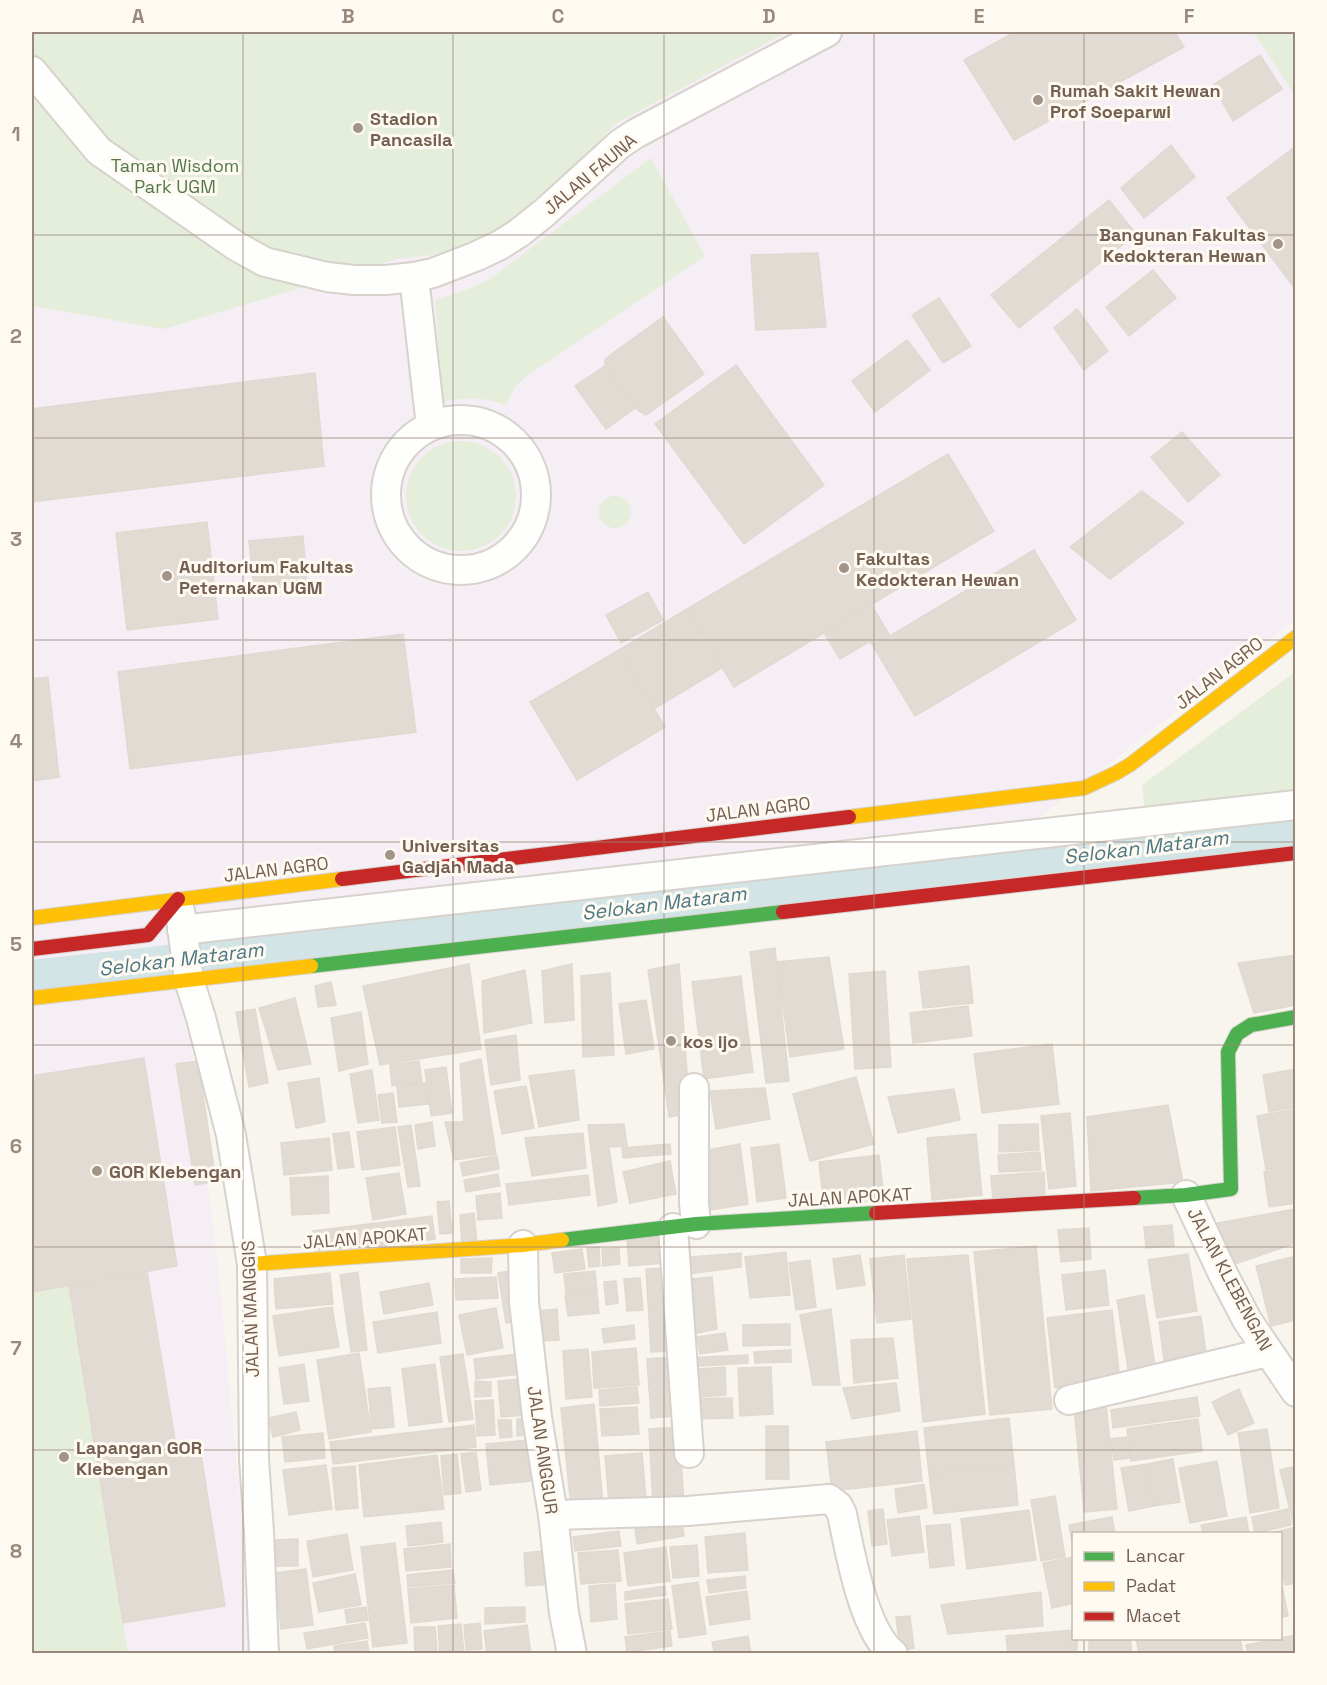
<svg xmlns="http://www.w3.org/2000/svg" width="1327" height="1685" font-family="'Space Grotesk',sans-serif">
<style>
.education{fill:#f5eef4}
.green{fill:#e5eeda}
.lines{fill:none;stroke-linecap:round;stroke-linejoin:round}
.canal{stroke:#d2e4e6;stroke-width:32}
.building{fill:#e1dbd4;stroke:#e0d9d1;stroke-width:1.5}
.street-casing{stroke:#d7d2cc;stroke-width:32}
.fast-casing{stroke:#d8d2cc;stroke-width:16}
.slow-casing{stroke:#d8d2cc;stroke-width:16}
.jam-casing{stroke:#d8d2cc;stroke-width:16}
.street{stroke:#fefefc;stroke-width:28}
.fast{stroke:#4caf50;stroke-width:14}
.slow{stroke:#ffc107;stroke-width:14}
.jam{stroke:#c62828;stroke-width:14}
.grid{fill:none;stroke:#99897c;stroke-width:1.5;stroke-opacity:0.55}
.poi-dot{fill:#a29487;stroke:#fefaf2;stroke-width:2}
.labels{text-anchor:middle;dominant-baseline:central;stroke-width:6;stroke-linejoin:round;paint-order:stroke}
.poi-label{font-size:18px;font-weight:bold;fill:#745f50;stroke:#fefaf2;text-anchor:start}
.park-label{font-size:18px;fill:#547849;stroke:#fefaf2}
.street-label{font-size:18px;fill:#745f50;stroke:#fefaf2}
.water-label{font-size:20px;font-style:italic;fill:#4c7885;stroke:#fefaf2}
.neatline{fill:none;stroke:#99897c;stroke-width:2}
.grid-label{font-size:20px;text-anchor:middle;font-weight:bold;fill:#99897c}
</style>
<rect width="100%" height="100%" fill="#f8f5ee"/>
<path class="education" d="M32,32H1295V620L1036,820L177,923L220,1285L254,1653L32,1654Z"/>
<path class="green" d="M32,32H787L617,123L573,168L529,208L501,229L472,245L432,255L397,259L164,329L32,306Z
M1256,32H1295V95L1254,33Z
M651,158L705,256L528,375L515,387L506,405C482,397 467,397 443,402L435,300L471,288L490,279Z
M406 496a55 55 0 1 1 110 0a55 55 0 1 1-110 0Z
M599 512a16 16 0 1 1 32 0a16 16 0 1 1-32 0Z
M1295,672V794L1145,813L1142,785Z
M69,1285L128,1653L32,1654V1292Z"/>
<g class="lines">
<path class="canal" d="M32,976L152,963L1067,855L1296,830"/>
</g>
<path class="building" d="M1015,32H1175L1184,47L1014,140L964,60Z
M1260,55L1282,89L1233,121L1213,85Z
M1171,145L1195,177L1144,218L1121,188Z
M1296,146V290L1227,198Z
M1109,200L1136,234L1019,328L991,295Z
M818,253L826,327L756,330L751,255Z
M1153,270L1176,298L1129,336L1106,307Z
M939,298L971,346L943,363L912,315Z
M1077,309L1108,351L1084,370L1054,328Z
M663,317L704,374L646,415L635,408L605,366V359Z
M907,340L930,370L875,412L852,381Z
M736,365L824,485L744,544L655,424Z
M605,366L635,408L606,429L575,386Z
M315,373L324,466L32,502V409Z
M1182,432L1220,475L1188,502L1151,457Z
M948,454L994,531L734,687L687,609Z
M1142,491L1184,523L1110,579L1070,547Z
M207,522L218,619L127,630L116,533Z
M303,536L307,585L254,589L249,541Z
M1034,550L1076,620L915,716L873,646Z
M648,592L663,620L621,643L606,615Z
M871,604L890,636L873,646L870,641L840,659L824,633Z
M687,609L722,668L654,709L619,650Z
M403,634L416,732L130,769L118,672Z
M619,650L665,727L577,780L530,702Z
M48,677L59,777L32,781V679Z
M775,948L789,1081L766,1083L750,952Z
M1296,955V1005L1254,1013L1238,963Z
M829,957L844,1049L790,1057L777,962Z
M469,964L481,1049L380,1065L363,986Z
M572,964L574,1020L545,1023L542,971Z
M679,964L690,1113L669,1117L648,970Z
M969,966L973,1003L923,1008L919,972Z
M525,970L532,1023L484,1033L482,981Z
M885,971L891,1067L855,1069L849,974Z
M610,973L614,1055L583,1057L581,976Z
M741,976L753,1072L704,1079L692,982Z
M331,982L336,1005L318,1007L315,986Z
M295,998L311,1064L278,1070L259,1008Z
M646,1000L654,1049L626,1054L619,1004Z
M968,1006L972,1036L913,1043L910,1013Z
M255,1009L268,1083L249,1087L236,1012Z
M361,1012L368,1064L339,1071L331,1018Z
M516,1035L520,1080L491,1085L485,1040Z
M1052,1044L1059,1104L982,1113L974,1054Z
M144,1058L177,1266L32,1292V1076Z
M481,1059L496,1154L454,1160L445,1122H464L460,1064Z
M198,1061L216,1181L195,1185L176,1064Z
M419,1061L422,1082L392,1086L390,1065Z
M446,1067L452,1113L431,1116L425,1070Z
M1296,1069V1107L1269,1112L1263,1075Z
M372,1070L379,1120L358,1123L350,1074Z
M574,1070L579,1120L539,1127L529,1076Z
M856,1077L874,1144L810,1161L793,1094Z
M319,1078L325,1122L296,1128L288,1083Z
M425,1083L428,1104L399,1107L397,1087Z
M526,1086L534,1128L502,1134L494,1091Z
M765,1088L770,1119L716,1129L710,1091Z
M954,1089L960,1120L898,1133L888,1097Z
M393,1093L397,1122L382,1123L378,1095Z
M1168,1105L1183,1182L1091,1191L1087,1117Z
M1296,1109V1165L1266,1170L1257,1116Z
M1070,1113L1076,1186L1049,1189L1041,1116Z
M432,1122L435,1146L418,1149L415,1125Z
M624,1124L627,1146L609,1147L617,1202L598,1206L588,1125Z
M1038,1124L1039,1150L999,1152V1125Z
M411,1125L420,1186L408,1187L398,1127Z
M395,1127L400,1165L362,1170L357,1132Z
M349,1132L354,1167L338,1169L333,1134Z
M583,1133L586,1168L532,1176L525,1138Z
M976,1134L982,1195L932,1200L927,1138Z
M329,1138L332,1170L284,1175L281,1143Z
M670,1144L671,1154L623,1158L622,1148Z
M740,1144L748,1204L710,1210L702,1151Z
M779,1144L786,1198L757,1202L751,1148Z
M1040,1152L1041,1170L999,1172L998,1155Z
M879,1155L884,1199L824,1206L819,1162Z
M497,1156L499,1169L463,1176L460,1163Z
M670,1161L676,1194L630,1203L623,1172Z
M1296,1167V1203L1269,1207L1264,1172Z
M1044,1172L1045,1196L993,1200L991,1176Z
M399,1173L406,1214L373,1220L366,1178Z
M498,1174L500,1186L466,1192L464,1180Z
M588,1175L590,1195L509,1205L506,1184Z
M328,1176L329,1213L292,1215L290,1178Z
M500,1193L502,1218L478,1220L476,1196Z
M449,1201L452,1233L440,1234L437,1202Z
M1296,1209V1243L1226,1267L1206,1225Z
M474,1213L477,1244L462,1245L460,1215Z
M432,1216L435,1239L316,1254L313,1231Z
M1172,1225L1174,1246L1146,1248L1144,1227Z
M1089,1228L1091,1259L1061,1262L1058,1230Z
M665,1236V1263L629,1266L627,1239Z
M1036,1246L1052,1409L990,1415L974,1252Z
M599,1247L600,1266L589,1267L587,1248Z
M619,1248L620,1264L603,1266L602,1249Z
M582,1249L585,1269L555,1273L552,1253Z
M786,1252L790,1295L750,1298L745,1257Z
M741,1253V1267L681,1275L678,1258Z
M1188,1254L1197,1311L1157,1318L1148,1260Z
M860,1255L865,1285L837,1289L833,1259Z
M904,1255L911,1319L877,1323L870,1259Z
M968,1255L985,1414L923,1422L907,1259Z
M1296,1256V1320L1271,1326L1256,1266Z
M492,1258L491,1273H461V1259Z
M810,1260L816,1307L796,1310L789,1263Z
M668,1268L673,1351L651,1352L646,1269Z
M515,1270L522,1320L506,1323L498,1273Z
M1105,1270L1109,1305L1066,1310L1062,1275Z
M595,1271L597,1291L566,1294L564,1274Z
M147,1272L177,1452L200,1448L225,1606L123,1623L69,1285Z
M358,1272L367,1350L351,1352L340,1275Z
M330,1273L333,1304L276,1309L274,1279Z
M496,1277L498,1298L456,1300L455,1279Z
M712,1277L717,1329L683,1336L680,1280Z
M640,1278L643,1310L627,1311L624,1279Z
M616,1281L618,1303L606,1305L604,1282Z
M429,1283L433,1305L384,1314L380,1292Z
M597,1292L599,1313L568,1316L565,1296Z
M1144,1295L1156,1371L1129,1375L1117,1300Z
M332,1307L339,1347L279,1356L273,1316Z
M496,1308L503,1348L467,1355L459,1315Z
M557,1309L559,1340L537,1341L536,1311Z
M831,1309L840,1385H813L800,1315Z
M1112,1310L1120,1380L1055,1388L1047,1318Z
M437,1312L441,1343L378,1353L373,1322Z
M1201,1316L1207,1361L1165,1368L1159,1322Z
M790,1324V1345L743,1346V1325Z
M634,1325L635,1339L604,1343L602,1329Z
M725,1333L728,1350L700,1354L697,1337Z
M893,1338L898,1378L854,1383L851,1340Z
M636,1348L639,1385L594,1388L592,1352Z
M588,1349L592,1397L566,1399L563,1351Z
M791,1350V1362L755,1363L754,1352Z
M359,1353L371,1432L329,1439L317,1360Z
M463,1354L473,1419L449,1422L440,1357Z
M518,1354L521,1374L476,1379L474,1359Z
M748,1355V1363L684,1367L683,1358Z
M672,1357L676,1416L651,1418L647,1359Z
M304,1364L309,1401L284,1404L279,1368Z
M435,1364L442,1422L409,1426L402,1369Z
M725,1367L726,1395L688,1398L686,1370Z
M771,1367L773,1414L740,1416L738,1368Z
M522,1379L525,1415L501,1417L498,1381Z
M475,1381L491,1382V1396L475,1397Z
M896,1383L900,1411L852,1419L843,1388Z
M390,1387L394,1427L372,1429L368,1389Z
M637,1387L639,1403L600,1406L599,1390Z
M1239,1389L1254,1423L1228,1435L1212,1402Z
M1197,1397L1200,1416L1113,1428L1111,1410Z
M732,1398L733,1418L689,1419L688,1399Z
M493,1400L495,1435L477,1436L475,1401Z
M594,1404L603,1504L571,1507L561,1408Z
M1106,1404L1117,1509L1084,1512L1074,1407Z
M637,1407L639,1434L602,1436L600,1409Z
M296,1412L300,1430L273,1437L268,1418Z
M1009,1418L1014,1464L929,1474L924,1428Z
M517,1419H527V1435L517,1436Z
M1198,1419L1202,1451L1131,1461L1127,1429Z
M498,1420H511L512,1437L500,1438Z
M474,1425L476,1447L333,1464L330,1442Z
M766,1426H788L789,1479H766Z
M679,1427L684,1504L653,1506L649,1429Z
M1267,1429L1279,1508L1250,1513L1238,1433Z
M917,1431L922,1481L832,1491L826,1442Z
M323,1433L325,1458L285,1462L282,1437Z
M1126,1437L1130,1458L1114,1460L1111,1439Z
M528,1440L531,1481L490,1485L486,1444Z
M476,1452L481,1490L466,1492L461,1454Z
M642,1453L646,1499L609,1502L605,1456Z
M457,1454L461,1493L444,1495L441,1456Z
M437,1455L444,1509L364,1517L359,1465Z
M1173,1459L1180,1502L1154,1506L1147,1464Z
M1217,1461L1227,1516L1190,1523L1179,1468Z
M1014,1464L1018,1505L934,1514L929,1474Z
M1147,1464L1154,1506L1129,1511L1121,1468Z
M326,1465L332,1509L289,1515L283,1470Z
M355,1466L358,1508L336,1510L332,1468Z
M1296,1466V1526H1294L1280,1470Z
M924,1484L927,1508L898,1513L895,1489Z
M1055,1496L1065,1557L1041,1561L1031,1500Z
M883,1509L887,1544L872,1546L868,1511Z
M1288,1509L1291,1525L1255,1533L1252,1517Z
M1029,1510L1036,1560L967,1569L961,1519Z
M919,1516L924,1552L892,1556L887,1520Z
M1112,1517L1115,1534H1074V1551L1069,1525Z
M1246,1517L1249,1534H1203L1201,1525Z
M441,1522L443,1542L408,1546L406,1526Z
M682,1522L684,1536L637,1544L635,1529Z
M950,1524L954,1565L930,1568L926,1526Z
M1296,1527V1560L1280,1563V1534H1267Z
M619,1531L621,1546L575,1551L573,1537Z
M745,1533L748,1570L708,1573L705,1537Z
M347,1534L353,1570L313,1577L307,1541Z
M298,1539V1566H275V1540Z
M395,1543L407,1643L373,1647L361,1547Z
M450,1544L451,1567L406,1571L404,1549Z
M697,1545L699,1576L673,1578L670,1547Z
M666,1547L670,1581L628,1586L624,1553Z
M553,1550L555,1584L526,1586L524,1553Z
M618,1550L621,1581L581,1584L578,1553Z
M1074,1557V1603L1052,1608L1043,1563Z
M1296,1561V1583L1285,1585L1281,1564Z
M306,1569L313,1625L281,1629L275,1573Z
M453,1570L455,1583L408,1587L407,1575Z
M355,1574L361,1605L319,1612L313,1583Z
M1280,1575L1288,1616L1280,1617Z
M745,1576L746,1588L709,1593L707,1580Z
M698,1582L706,1634L679,1638L672,1586Z
M615,1584L617,1619L591,1622L589,1586Z
M454,1585L457,1618L411,1623L408,1589Z
M665,1586L666,1595L625,1600V1592Z
M747,1591L750,1619L710,1625L706,1597Z
M1041,1592L1043,1626L948,1634L941,1605Z
M668,1599L672,1629L628,1634L625,1604Z
M366,1607L368,1620L347,1623L345,1610Z
M525,1607V1622L485,1624V1608Z
M910,1616L914,1648L900,1650L896,1617Z
M365,1623L368,1638L307,1649L304,1633Z
M480,1623L482,1649L466,1650L464,1625Z
M461,1624L464,1654H440L438,1626Z
M527,1625L531,1654H487L484,1631Z
M414,1627H435L437,1652L415,1653Z
M1074,1630V1638H1078L1076,1654H1008L1006,1636Z
M670,1631L672,1646L627,1652L625,1637Z
M1296,1635V1654H1248L1246,1645Z
M748,1636L751,1654H715L712,1642Z
M1089,1638H1130L1132,1654H1089Z
M1136,1638H1240L1243,1654H1139Z
M367,1641L369,1654H335L334,1646Z"/>
<g class="lines">
<g class="street-casing">
<path id="street" d="M32,71L99,151L236,246L265,262L327,277L354,280H386L414,277L433,273L477,256L500,245L519,233L544,213L620,144L635,134L827,32
M414,277L431,426
M386 495a75 75 0 1 1 150 0a75 75 0 1 1-150 0Z
M180,911L189,980L201,1018L231,1135L252,1264L254,1459L259,1532L264,1654
M182,930L1296,805
M694,1088V1203L696,1224
M1186,1195L1223,1274L1247,1320L1296,1392
M673,1228L689,1453
M523,1245L524,1302L537,1417L553,1515L564,1613L572,1654
M1069,1400L1268,1352
M553,1515L688,1511L829,1499L838,1506L842,1514C850,1552 863,1630 893,1654"/>
</g>
<g class="fast-casing">
<path id="fast" d="M311,966L783,912
M1134,1198L1186,1195L1231,1189L1228,1052L1237,1034L1251,1025L1296,1017
M562,1240L696,1224L876,1213"/>
</g>
<g class="slow-casing">
<path id="slow" d="M849,817L1084,788L1116,773L1131,764L1296,637
M32,918L342,879
M32,998L311,966
M252,1264L523,1245L562,1240"/>
</g>
<g class="jam-casing">
<path id="jam" d="M342,879L849,817
M783,912L1296,853
M32,949L148,935L178,899
M876,1213L1134,1198"/>
</g>
<use href="#street" class="street"/>
<use href="#fast" class="fast"/>
<use href="#slow" class="slow"/>
<use href="#jam" class="jam"/>
</g>
<path class="grid" d="M243,32V1654M453,32V1654M664,32V1654M874,32V1654M1084,32V1534M32,235H1296M32,438H1296M32,640H1296M32,842H1296M32,1045H1296M32,1247H1296M32,1450H1296M1084,1638V1654"/>
<g class="poi-dot">
<circle cx="1038" cy="100" r="6"/>
<circle cx="358" cy="128" r="6"/>
<circle cx="1278" cy="244" r="6"/>
<circle cx="844" cy="568" r="6"/>
<circle cx="167" cy="576" r="6"/>
<circle cx="390" cy="855" r="6"/>
<circle cx="671" cy="1041" r="6"/>
<circle cx="97" cy="1171" r="6"/>
<circle cx="64" cy="1457" r="6"/>
</g>
<g class="labels">
<g class="poi-label">
<text x="1050" y="90">Rumah Sakit Hewan<tspan x="1050" dy="21">Prof Soeparwi</tspan></text>
<text x="370" y="118">Stadion<tspan x="370" dy="21">Pancasila</tspan></text>
<text x="1266" y="234" text-anchor="end">Bangunan Fakultas<tspan x="1266" dy="21">Kedokteran Hewan</tspan></text>
<text x="856" y="558">Fakultas<tspan x="856" dy="21">Kedokteran Hewan</tspan></text>
<text x="179" y="566">Auditorium Fakultas<tspan x="179" dy="21">Peternakan UGM</tspan></text>
<text x="402" y="845">Universitas<tspan x="402" dy="21">Gadjah Mada</tspan></text>
<text x="683" y="1041">kos ijo</text>
<text x="109" y="1171">GOR Klebengan</text>
<text x="76" y="1447">Lapangan GOR<tspan x="76" dy="21">Klebengan</tspan></text>
</g>
<g class="park-label">
<text x="175" y="165">Taman Wisdom<tspan x="175" dy="21">Park UGM</tspan></text>
</g>
<g class="street-label">
<text transform="translate(590 174) rotate(-40)">JALAN FAUNA</text>
<text transform="translate(1219 673) rotate(-38)">JALAN AGRO</text>
<text transform="translate(758 809) rotate(-7)">JALAN AGRO</text>
<text transform="translate(276 869) rotate(-7)">JALAN AGRO</text>
<text transform="translate(850 1197) rotate(-3)">JALAN APOKAT</text>
<text transform="translate(365 1238) rotate(-4)">JALAN APOKAT</text>
<text transform="translate(1230 1279) rotate(62)">JALAN KLEBENGAN</text>
<text transform="translate(250 1309) rotate(-92)">JALAN MANGGIS</text>
<text transform="translate(543 1450) rotate(82)">JALAN ANGGUR</text>
</g>
<g class="water-label">
<text transform="translate(1146 847) rotate(-7)">Selokan Mataram</text>
<text transform="translate(664 903) rotate(-7)">Selokan Mataram</text>
<text transform="translate(181 959) rotate(-7)">Selokan Mataram</text>
</g>
</g>
<rect width="1327" height="1685" fill="none" stroke="#fefaf2" stroke-width="66"/>
<rect x="1072" y="1532" width="210" height="108" fill="#fefaf2" stroke="#c7bcb1" stroke-width="1.5"/>
<rect x="1084" y="1552" width="30" height="9" fill="#4caf50" stroke="#c7bcb1" stroke-width="1.5"/>
<text x="1126" y="1562" font-size="18" fill="#745f50">Lancar</text>
<rect x="1084" y="1582" width="30" height="9" fill="#ffc107" stroke="#c7bcb1" stroke-width="1.5"/>
<text x="1126" y="1592" font-size="18" fill="#745f50">Padat</text>
<rect x="1084" y="1612" width="30" height="9" fill="#c62828" stroke="#c7bcb1" stroke-width="1.5"/>
<text x="1126" y="1622" font-size="18" fill="#745f50">Macet</text>
<rect x="33" y="33" width="1261" height="1619" class="neatline"/>
<g class="grid-label">
<text x="138" y="23">A</text>
<text x="348" y="23">B</text>
<text x="558" y="23">C</text>
<text x="769" y="23">D</text>
<text x="979" y="23">E</text>
<text x="1189" y="23">F</text>
<text x="16" y="141">1</text>
<text x="16" y="343">2</text>
<text x="16" y="546">3</text>
<text x="16" y="748">4</text>
<text x="16" y="951">5</text>
<text x="16" y="1153">6</text>
<text x="16" y="1355">7</text>
<text x="16" y="1558">8</text>
</g>
</svg>
